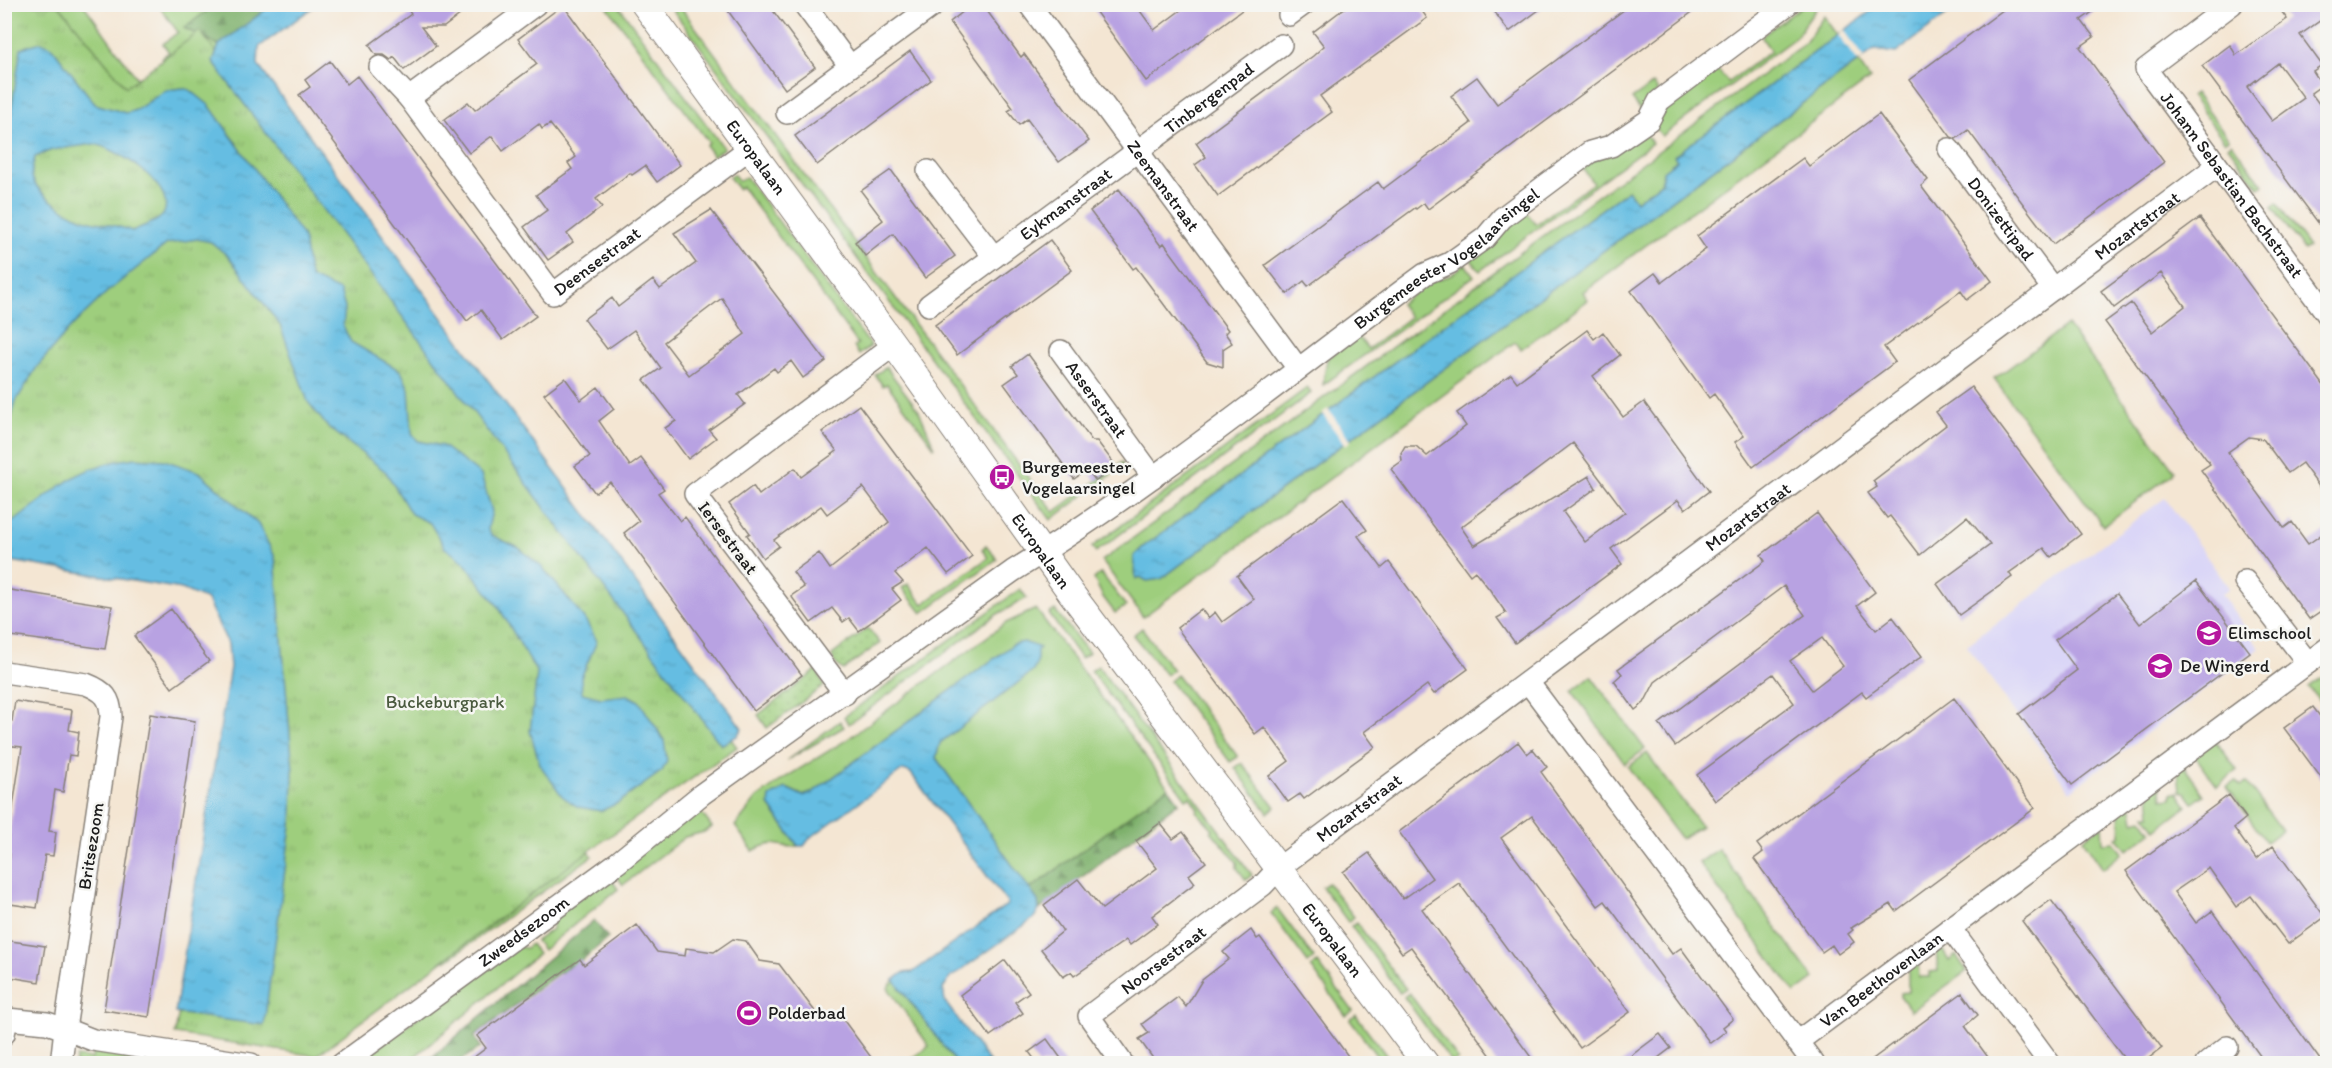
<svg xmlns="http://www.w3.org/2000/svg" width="2332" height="1068" font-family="Itim,sans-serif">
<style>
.built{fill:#dad6f7}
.grass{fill:#9ece7d;stroke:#5d754c;stroke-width:1.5}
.forest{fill:url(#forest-firs);stroke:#4d6644;stroke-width:1.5}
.park{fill:url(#park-tufts);stroke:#5d754c;stroke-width:1.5}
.garden{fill:url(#garden-dots);stroke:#5d754c;stroke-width:1.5}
.water{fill:url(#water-ripples);stroke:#406c7f;stroke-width:1.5;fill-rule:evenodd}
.pier{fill:#f4e6d3}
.building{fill:#b8a2e2;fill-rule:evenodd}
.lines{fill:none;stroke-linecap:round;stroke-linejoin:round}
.minor-casing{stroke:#888178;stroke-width:24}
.tertiary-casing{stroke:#888178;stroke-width:28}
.minor{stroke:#fff;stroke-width:21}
.tertiary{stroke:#fff;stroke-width:26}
.labels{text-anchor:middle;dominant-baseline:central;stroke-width:5;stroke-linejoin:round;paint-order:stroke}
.street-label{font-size:18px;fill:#1c1c1c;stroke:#f6f6f2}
.poi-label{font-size:18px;fill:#1c1c1c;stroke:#f6f6f2;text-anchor:start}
.park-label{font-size:18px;fill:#4a5a3e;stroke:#f6f6f2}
</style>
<defs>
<pattern id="forest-firs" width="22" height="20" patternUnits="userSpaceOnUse" patternTransform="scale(1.5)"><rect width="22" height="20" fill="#7eb16c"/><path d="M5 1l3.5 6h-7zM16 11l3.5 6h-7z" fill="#668f58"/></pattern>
<pattern id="park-tufts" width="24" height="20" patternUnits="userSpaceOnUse" patternTransform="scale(1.5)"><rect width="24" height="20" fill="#9ece7d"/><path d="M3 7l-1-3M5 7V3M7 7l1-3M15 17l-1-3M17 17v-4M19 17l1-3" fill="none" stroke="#88b06b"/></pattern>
<pattern id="garden-dots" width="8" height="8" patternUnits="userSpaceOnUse" patternTransform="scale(1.5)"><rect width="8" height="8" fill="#9ece7d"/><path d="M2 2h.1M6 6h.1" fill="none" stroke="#88b06b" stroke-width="1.8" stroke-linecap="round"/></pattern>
<pattern id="water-ripples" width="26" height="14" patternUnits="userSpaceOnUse" patternTransform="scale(1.5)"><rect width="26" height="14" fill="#65bde2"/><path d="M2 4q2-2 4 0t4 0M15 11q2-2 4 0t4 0" fill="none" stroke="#57a2c1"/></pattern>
</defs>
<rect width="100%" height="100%" fill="#f6f6f2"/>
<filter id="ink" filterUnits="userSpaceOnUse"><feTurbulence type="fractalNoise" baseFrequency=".0167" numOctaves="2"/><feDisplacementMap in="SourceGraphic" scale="12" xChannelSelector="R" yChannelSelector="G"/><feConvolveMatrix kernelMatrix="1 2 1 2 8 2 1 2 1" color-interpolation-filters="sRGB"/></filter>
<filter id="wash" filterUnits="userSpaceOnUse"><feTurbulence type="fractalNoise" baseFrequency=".008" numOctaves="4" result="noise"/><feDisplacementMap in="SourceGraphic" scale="24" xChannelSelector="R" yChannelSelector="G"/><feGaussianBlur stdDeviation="1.35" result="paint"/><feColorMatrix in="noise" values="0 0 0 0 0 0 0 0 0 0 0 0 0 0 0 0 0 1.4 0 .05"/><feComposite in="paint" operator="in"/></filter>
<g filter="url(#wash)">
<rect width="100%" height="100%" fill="#f4e6d3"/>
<path class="built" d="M2165,498L2229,588L2221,594L2260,648L2070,791L1967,645Z"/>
<path class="grass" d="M5,5H84L142,85L136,111Z
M158,5H215L185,28L219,45L213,62L180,82L161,58L169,52L163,44L178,32Z
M606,5H618L724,148L713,156L706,146L709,143Z
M669,5H679L1054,512L1122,462L1124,465L1051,520Z
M1804,5H1816V9L1796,37L1662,136L1654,126L1668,105L1717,69L1728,82L1771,51L1762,38L1763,35Z
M1824,16L1838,35L1675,156L1677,160L1661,183L1636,201L1628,190L1143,547L1134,556L1136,579L1140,577L1161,579L1858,62L1870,79L1583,292L1588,300L1521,349L1515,342L1143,617L1102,561L1805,43Z
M1653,84L1658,90L1642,112L1632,99Z
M2195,93L2229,139L2225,142L2191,96Z
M1645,133L1652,143L1480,271L1471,260L1525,211L1536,224L1593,183L1583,169L1594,160Z
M2232,143L2263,185L2259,188L2228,146Z
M733,174L739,181L746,177L871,346L859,355L854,347L858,344L742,187L738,189L729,177Z
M2277,203L2309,247L2304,250L2272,207Z
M1465,264L1474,276L1323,385L1327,359L1357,335L1368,349L1410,317L1400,304L1429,282L1449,276Z
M2067,325L2174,470L2172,474L2103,526L1994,379Z
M886,367L919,411L935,448L887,384L883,386L875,375Z
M1307,388L1311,393L1096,552L1092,547Z
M986,545L997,559L922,613L902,588L908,584L923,604L988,558L982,549Z
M1101,573L1126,606L1115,613L1103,597L1094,579Z
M1020,589L1027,598L996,615L849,724L844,717Z
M1036,609L1168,787L1029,890L936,758L939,743L1033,671L1034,647L1014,644L813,792L804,796L786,788L769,805L798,846C779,850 777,837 753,851L735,826L757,798L786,777L845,741L1006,623Z
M1055,610L1089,653L1081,659L1049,614Z
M1142,628L1173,670L1166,675L1133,635Z
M1098,666L1252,875L1246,880L1237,868V862L1211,831L1213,829L1196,811L1198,809L1190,797L1186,799L1091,671Z
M2327,674V711L2309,687Z
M1177,675L1238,757L1230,762L1170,681Z
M1591,676L1645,749L1625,764L1572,691Z
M840,721L844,727L787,760Z
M2215,740L2237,770L2217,786L2195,756Z
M1647,753L1701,826L1681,839L1628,767Z
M1242,763L1275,807L1268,813L1235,768Z
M2183,765L2204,795L2193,803L2185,792H2180L2178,770Z
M2160,781L2162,799L2172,798V793H2178L2187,806L2156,830L2146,815H2151L2149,791Z
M2236,781L2241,786L2246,782L2282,830L2266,842L2227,787Z
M2131,804L2134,821L2143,819L2152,832L2127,850L2117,837L2121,836L2120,812Z
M695,809L700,811L712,827L704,832L685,837L623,885L614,873Z
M2102,825L2103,843L2114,842L2122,853L2103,869L2083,840Z
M586,845L592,856L446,961L440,953Z
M1718,849L1814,979L1795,993L1699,863Z
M609,876L618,889L543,950L536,941L552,929L553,918Z
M1328,883L1354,917L1348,922L1322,887Z
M1277,908L1314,958L1308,963L1271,913Z
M1357,923L1406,989L1400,993L1351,926Z
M531,944L538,954L407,1063L355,1064L514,946L526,948Z
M1940,945L1949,961L1956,955L1967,971L1911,1011L1901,997V993L1908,992V970L1918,961L1919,977H1930V972L1938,971L1936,949Z
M1318,963L1353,1011L1346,1016L1311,967Z
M894,980L956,1063H910L908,1061L929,1046L888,988Z
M1409,993L1458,1059L1452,1063L1404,997Z
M1356,1015L1392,1063H1382L1350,1020Z
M93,1049L177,1063L75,1064L76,1057L92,1059Z"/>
<path class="forest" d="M215,5H272L219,45L184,28Z
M1168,787L1179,802L1039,910L1038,901L1029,890Z
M594,920L608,938L567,973L560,972L474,1036L481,1047L457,1063L424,1064Z"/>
<path class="park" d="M4,5H59L126,87L200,31L737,747L593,848L316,1056L175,1034L243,652L217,589L5,548Z"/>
<path class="garden" d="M868,628L880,643L843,670L834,662L832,655Z
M817,670L824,686L767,728L758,715Z"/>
<path class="water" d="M272,5H316L259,47L258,65L742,728L737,736L721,745L213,62L219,45Z
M1879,5H1960L1896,53L1874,50L1161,579L1147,581L1140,577L1136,579L1134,556L1143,547L1628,190L1636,201L1661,183L1663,171L1677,160L1674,156Z
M41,42L51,46L95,104L126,113L136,110L166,90L182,88L190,90L209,105L302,235C308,250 305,263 311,278L340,291L345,308L343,326L351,342L401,371L409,389L412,433L418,441L443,446L481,475L492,511L488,529L491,535L519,548L543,568L584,618L597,641L581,678L582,693L601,698L628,695L639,701L664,740L667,761L662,771L618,803L601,811L578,807L562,796L540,765L530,731L537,673L498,606L463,561L445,548L430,523L411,514L386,472L327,426L308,402L280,325L228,256L211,242L197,239L167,244L106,293L71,327L37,367L16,401L5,441V150L21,48ZM94,144C116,148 176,185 164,213C160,222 141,226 132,231C118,225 105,224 91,221C73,217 36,195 32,176C31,171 34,162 35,157L52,150Z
M135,458L164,460L199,472L258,524L275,557L293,770L292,818L264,1025L175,1013L230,667L228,644L207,600L182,589L11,561L5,556V518L8,521H15C59,487 78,465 135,458Z
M1024,642L1040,648L1037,650V663L1033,671L940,743L936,758L1038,901L1039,910L1033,919L950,978L943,988L945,1002L990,1063H956L894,980L903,973L913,972L1008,904L910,772L903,770L810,838L804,846H798L769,805L770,797L786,788L803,796L813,792L1014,644Z"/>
<path class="pier" d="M1844,30L1864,58L1858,62L1838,35Z
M1328,409L1351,441L1345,445L1322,413Z"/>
<g id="blocks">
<path class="building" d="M404,4H474L444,27H421L436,46L404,70L394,57L391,60L384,55H376L369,45L411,14Z
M723,4H768L815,67L785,89Z
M973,4H982L1021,57L1024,54L1089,141L1059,162L1027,119L1019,125L1008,111L1013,108L950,22Z
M1090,4H1135L1154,30L1189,4H1250L1146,81Z
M1350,4H1417L1427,18L1320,96L1332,112L1218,196L1195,165L1206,157L1196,143L1313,56L1324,46L1313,32Z
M1489,4H1547L1509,32Z
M1632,4H1703L1428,209L1424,203L1416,209L1415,208L1308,286L1304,281L1287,294L1265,265L1378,182L1383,189L1471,123L1451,96L1477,77L1497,104Z
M2011,4H2104L2081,20L2094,37L2080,47L2164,162L2053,244L1968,130L1956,139L1951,137L1909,80Z
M2276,4H2328V15L2300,35L2322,65L2313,71L2322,85L2311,93L2328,116V236L2202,66L2230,45L2236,55L2287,19ZM2278,63L2304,98L2272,121L2247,87Z
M563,5L680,165L657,182L645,166L632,175L630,173L596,199L602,207L567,234L573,242L548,260L524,227L547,210L536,195L572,169L568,163L576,157L550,124L542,129L539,124L503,151L492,136L469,153L444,120L468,102L475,110L537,64L518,39Z
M910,51L931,80L817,165L795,136Z
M330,61L347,84L357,76L536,316L503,340L481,310L467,321L299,95L310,87L305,80Z
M1879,114L1928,180L1921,186L1992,281L1967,300L1961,291L1884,347L1895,362L1753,467L1735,442L1744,436L1714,394L1709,398L1631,291L1655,273L1662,282L1706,249L1697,236L1803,158L1809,166Z
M891,170L955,256L925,278L893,234L865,256L855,242L883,220L861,191Z
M1119,189L1161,246L1164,243L1228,330L1225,333L1232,343L1223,349V367L1207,362L1136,267L1133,269L1090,211Z
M711,210L826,361L803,378L791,361L777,372L774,368L738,395L745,404L709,430L716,438L688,459L665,428L676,421L644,380L661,368L634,330L607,349L584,319L612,298L618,307L653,280L660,289L696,263L674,233ZM722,298L745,334L689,375L664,342Z
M2200,218L2328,391V499L2302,463L2288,473L2263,439L2249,437L2228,452L2284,528L2292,522L2308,544L2328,530V606L2309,619L2201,470L2210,464L2105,322L2131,303L2152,332L2185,306L2161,273L2114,308L2101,291Z
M1050,240L1072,270L957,355L935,325Z
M1587,330L1594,339L1603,332L1620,355L1593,376L1623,417L1644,402L1709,491L1685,509L1678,500L1611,549L1622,564L1515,643L1497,618L1506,613L1490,590L1475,571L1470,575L1391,469L1402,461L1401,453L1405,446H1416L1427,456L1466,426L1457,413L1511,374L1517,382ZM1573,443L1625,512L1585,542L1563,512L1596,488L1589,476L1474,546L1461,527Z
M1028,354L1092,441H1097L1116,466L1096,481L1087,470L1074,479L1004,384L1018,374L1012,366Z
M565,378L581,400L598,387L614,409L599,421L630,466L641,458L664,489L658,493L680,521L685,517L802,675L754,711L624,533L639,521L610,482L595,493L575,466L590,456L544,394Z
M1971,387L2081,534L2051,557L2044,548L2009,573L2012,577L1959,615L1937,584L1990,545L1967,517L1920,555L1890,516L1887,518L1868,493L1877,487L1873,481L1946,425L1936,412Z
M859,405L972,556L948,574L928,548L895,573L903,582L892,589L901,600L859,631L849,618L843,622L832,608L811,623L791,596L804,587L793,572L819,553L830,569L889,522L863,487L827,514L821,506L774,540L779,546L763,558L747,535L750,533L729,504L753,486L759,495L795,468L801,477L837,451L822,432Z
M1343,498L1367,530L1358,536L1382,568L1389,562L1468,669L1434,694L1427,685L1364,732L1375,747L1304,799L1300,794L1288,802L1269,776L1289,761L1264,727L1255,734L1177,628L1201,609L1208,618L1215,612L1222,622L1254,599L1237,576Z
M1817,513L1875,592L1857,606L1876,630L1893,617L1922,656L1866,697L1862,692L1715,801L1697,775L1794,703L1773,674L1675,746L1659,724L1805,615L1784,586L1655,682L1644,703L1635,710L1614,681L1622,674L1618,669L1765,561L1761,555ZM1822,638L1843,666L1812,690L1790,661Z
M2196,581L2250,652L2072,785L2019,714L2077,670L2055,640L2117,594L2140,624Z
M4,589L112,606L105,649L4,635Z
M171,609L209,661L172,688L134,636Z
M1954,698L2035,808L1896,911L1891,904L1851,928L1853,930L1848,934L1854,942L1838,954L1832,945L1822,952L1754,859L1763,852L1757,844Z
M15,701L72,710L69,730L79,732L76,756L69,755L63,792L55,790L49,831L56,832L53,856L45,855L37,908L4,903L10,854L6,853L22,747L4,745V720L12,721Z
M2313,707L2328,727V787L2284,728Z
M150,714L195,721L149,1017L104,1010Z
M1518,742L1527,754L1533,749L1547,767L1541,772L1672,954L1681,948L1733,1019L1723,1027L1726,1031L1710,1043L1605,901L1598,906L1532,816L1501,838L1630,1012L1580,1048L1459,883L1422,909L1536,1064H1497L1411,947L1402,953L1343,872L1369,853L1403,899L1432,878L1399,832Z
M2229,795L2246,818L2234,828L2256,859L2273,846L2325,917L2288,944L2251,896L2236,907L2209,868L2174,892L2196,923L2212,911L2323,1064H2266L2126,871Z
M1160,823L1173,839L1183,832L1206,862L1189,875L1195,883L1152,916L1158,924L1130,945L1126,940L1074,976L1071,972L1063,977L1041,949L1063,931L1044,905L1078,879L1102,909L1157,868L1136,841Z
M2051,900L2162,1048L2141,1064H2128L2022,921Z
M637,925L657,952L685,956L686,948L714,952L733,939L746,941L760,961L779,964L817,1014L842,1018L876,1064H465L486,1048L477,1036L580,959L584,965Z
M1251,930L1257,939L1260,937L1354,1064H1157L1139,1039L1149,1033L1142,1024L1178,997L1186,1007L1202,980L1229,959L1223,952Z
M4,940L45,946L39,982L4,976Z
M1005,960L1029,992L1015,1002L1023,1013L990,1036L960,995Z
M1962,993L1978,1015L1965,1026L1993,1064H1866Z
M1660,1034L1671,1048L1650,1064H1620Z
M1047,1039L1065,1064H1038L1029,1052Z"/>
</g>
</g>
<g filter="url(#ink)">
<use href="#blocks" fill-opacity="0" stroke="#888178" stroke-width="1.5"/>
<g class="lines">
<g class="minor-casing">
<g id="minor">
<path id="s1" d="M536,4L409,98L553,294L750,148"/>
<path d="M804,4L850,66"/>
<path id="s2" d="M1029,4L1297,367"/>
<path id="s3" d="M2232,4L2146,69L2328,315"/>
<path d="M1289,15L1304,4"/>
<path d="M380,67L409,98"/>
<path d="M787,113L935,4"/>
<path id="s4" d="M1949,149L2053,289"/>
<path d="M928,171L994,257"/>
<path id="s5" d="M929,305L1281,45"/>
<path id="s6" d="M1061,351L1153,477"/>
<path d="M2245,581L2308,663"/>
<path d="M4,672L86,684C104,691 111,698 111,717L65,1029L47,1023L7,1019L4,1034"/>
<path d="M1528,682L1814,1064"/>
<path d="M845,694L695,494L894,345"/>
<path d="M1950,928L2050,1064"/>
<path id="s7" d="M1797,1042L2328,648"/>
<path d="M61,1064L65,1029L93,1040L251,1064"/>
<path id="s8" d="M342,1064L617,863L702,794L1013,571C1157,482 1289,374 1425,274L1450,263L1485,238L1502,218L1590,152L1611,146L1649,120L1659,101L1788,4"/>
<path id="s9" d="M1123,1064L1089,1016L1263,885L1280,867L2217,166"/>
<path d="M2206,1064L2227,1047"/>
</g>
</g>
<g class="tertiary-casing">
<g id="tertiary">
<path id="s10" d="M644,4L894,345L1071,593L1426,1064"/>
</g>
</g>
<use href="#minor" class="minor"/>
<use href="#tertiary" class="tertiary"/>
</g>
</g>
<defs>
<g id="bus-disc" transform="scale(1.35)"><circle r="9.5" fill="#b5179e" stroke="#f6f6f2"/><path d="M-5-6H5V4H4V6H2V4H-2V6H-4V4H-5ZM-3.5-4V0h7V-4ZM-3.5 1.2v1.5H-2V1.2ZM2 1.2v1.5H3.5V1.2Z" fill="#fff"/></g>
<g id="school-disc" transform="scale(1.35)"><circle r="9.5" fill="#b5179e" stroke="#f6f6f2"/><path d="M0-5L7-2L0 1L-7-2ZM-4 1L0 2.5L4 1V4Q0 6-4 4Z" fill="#fff"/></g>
<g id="stadium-disc" transform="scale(1.35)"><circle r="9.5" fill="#b5179e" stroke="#f6f6f2"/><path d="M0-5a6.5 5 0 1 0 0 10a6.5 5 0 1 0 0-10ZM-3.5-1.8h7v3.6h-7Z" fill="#fff"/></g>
</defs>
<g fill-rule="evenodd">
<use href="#bus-disc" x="1002" y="477"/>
<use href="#school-disc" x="2209" y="633"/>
<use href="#school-disc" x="2160" y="666"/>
<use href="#stadium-disc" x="749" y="1013"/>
</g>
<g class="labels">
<g class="street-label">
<text stroke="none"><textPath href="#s5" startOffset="348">Tinbergenpad</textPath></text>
<text stroke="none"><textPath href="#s10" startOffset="190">Europalaan</textPath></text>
<text stroke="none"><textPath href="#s3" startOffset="252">Johann Sebastian Bachstraat</textPath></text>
<text stroke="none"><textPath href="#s2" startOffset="226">Zeemanstraat</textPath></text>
<text stroke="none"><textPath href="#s5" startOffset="170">Eykmanstraat</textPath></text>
<text stroke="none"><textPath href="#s4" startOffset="87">Donizettipad</textPath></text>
<text stroke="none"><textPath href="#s9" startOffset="1372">Mozartstraat</textPath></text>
<text stroke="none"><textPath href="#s1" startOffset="456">Deensestraat</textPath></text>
<text stroke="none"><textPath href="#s8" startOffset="1368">Burgemeester Vogelaarsingel</textPath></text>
<text stroke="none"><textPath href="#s6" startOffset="60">Asserstraat</textPath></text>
<text stroke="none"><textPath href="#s9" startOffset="886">Mozartstraat</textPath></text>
<text transform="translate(728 538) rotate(53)">Iersestraat</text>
<text stroke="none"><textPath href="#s10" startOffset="676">Europalaan</textPath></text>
<text stroke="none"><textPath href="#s9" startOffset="400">Mozartstraat</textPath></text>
<text transform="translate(91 846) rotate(-81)">Britsezoom</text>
<text stroke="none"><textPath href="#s8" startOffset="225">Zweedsezoom</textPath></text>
<text stroke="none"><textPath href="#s10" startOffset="1162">Europalaan</textPath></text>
<text stroke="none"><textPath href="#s9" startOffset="152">Noorsestraat</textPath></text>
<text stroke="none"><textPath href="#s7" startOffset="105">Van Beethovenlaan</textPath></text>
</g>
<g class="poi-label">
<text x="1022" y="467">Burgemeester<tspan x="1022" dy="21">Vogelaarsingel</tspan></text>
<text x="2228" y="633">Elimschool</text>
<text x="2180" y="666">De Wingerd</text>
<text x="768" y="1013">Polderbad</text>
</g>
<g class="park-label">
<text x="445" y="702">Buckeburgpark</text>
</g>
</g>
<rect width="2332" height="1068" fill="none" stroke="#f6f6f2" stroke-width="24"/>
</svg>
